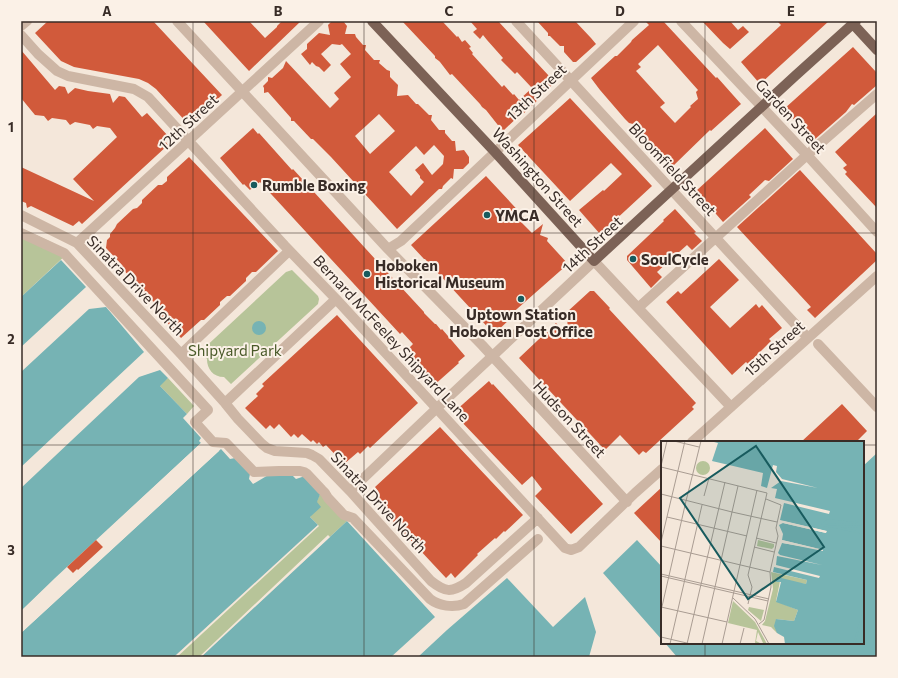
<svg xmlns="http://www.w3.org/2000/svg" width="898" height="678" font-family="Commissioner,sans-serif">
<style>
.green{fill:#b7c499}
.water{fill:#76b3b4}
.pier{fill:#f4e7da}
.building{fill:#d15a3b;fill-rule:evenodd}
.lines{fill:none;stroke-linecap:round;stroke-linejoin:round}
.minor{stroke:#cdb6a5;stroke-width:10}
.major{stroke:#7c6256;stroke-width:10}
.grid{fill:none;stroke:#382c27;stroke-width:1;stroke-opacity:0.55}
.poi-dot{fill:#185b5e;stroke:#fbf1e7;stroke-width:1.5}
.labels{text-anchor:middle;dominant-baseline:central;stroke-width:4;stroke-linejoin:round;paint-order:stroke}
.street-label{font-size:15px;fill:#382c27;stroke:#fbf1e7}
.poi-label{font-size:15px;font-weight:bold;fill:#382c27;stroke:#fbf1e7;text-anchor:start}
.park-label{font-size:15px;fill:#495928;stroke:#fbf1e7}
.inset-river{fill:none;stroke:#76b3b4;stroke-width:2}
.inset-road{fill:none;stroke:#a99c92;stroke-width:1}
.view{fill:#185b5e;fill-opacity:0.15;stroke:#185b5e;stroke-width:2}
.inset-edge{fill:none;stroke:#382c27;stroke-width:2}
.neatline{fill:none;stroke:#382c27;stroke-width:1.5}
.grid-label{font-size:13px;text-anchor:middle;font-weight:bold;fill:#382c27}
</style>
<rect width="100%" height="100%" fill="#f4e7da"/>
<path class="green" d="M21,228L49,241L68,253L21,297Z
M292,270L318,296L319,299L318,304L231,384L224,377C213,377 207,369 207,359L201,351L286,272Z
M168,378L194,406L187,414L159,385Z
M321,492L347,521L201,657H174L318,525L310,517Z"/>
<path class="water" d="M61,260L86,287L21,347V297Z
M106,307L144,352L21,467V372L89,309Z
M252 328a7 7 0 1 1 14 0a7 7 0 1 1-14 0Z
M160,370L168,378L160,386L187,414L183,418L201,438L199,441L201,443L21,611V488L139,377Z
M221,449L230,459L235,458L250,474L249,479L253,484L270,474H291L296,479L305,476L321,492L317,502L321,507L310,517L318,525L174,657H21V633Z
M877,453V657H677L665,643H863V466Z
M347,521L435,617L391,657H201Z
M637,540L662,567V640L603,573Z
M507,578L553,627L585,597L596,632L589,657H418L447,630Z"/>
<path class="pier" d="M201,443L203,444L202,445L21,613V611L55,578Z
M217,450L219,451L21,633V631Z
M318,525L319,526L177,657H174Z
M328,535L330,537L201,657H199Z"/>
<path class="building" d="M48,21H153L222,95L189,125L156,89L148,83L139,79L74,67L61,61L35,33Z
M203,21H249L265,38L277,27V26L282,21H301L249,71Z
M332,21H343L347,26L345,34H355L356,37L363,45H366L365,50L374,60H380L379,63L387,70L390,71V77L398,85L397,96L408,95L416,104H418L429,115H432L431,120L439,130H445V133L452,141H455L456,151L464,150L469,157V163L463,169H454L453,179L451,178L443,186L442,189H439L397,229L331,157L313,139H311L294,121H291V118L268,92L264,93V88L263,86L268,81V77L272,78L283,68L286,61L330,108L339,99L334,93L351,77L340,64L351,54L342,44L340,45L332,44L321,54L331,65L324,72L319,67L316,66L312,62L310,65L301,54L307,49V44L319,33L330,35L328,25ZM379,114L395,131L370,154L355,136ZM434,145L444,156L443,164L432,175L423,163L415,170L420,176V178L424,182L411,196L389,172L416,146L424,155Z
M402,21H442L457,37L458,36L462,42L465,40L471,47L469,48L473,53L472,54L502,87L504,85L513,95L514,94L519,100L532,88L517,72L515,74L501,60L503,58L487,40L483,35L480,39L473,32L477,29L470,21H498L549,76H552L554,79V81L555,82L537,100L536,102L524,113L523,112L504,130L501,129L486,110L482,107L480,104L452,74L450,75L440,62L439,61L435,58V56Z
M537,21H575L591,38L596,44L576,62H573L564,52V46H560L550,36H548V33Z
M645,21H663L716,78L717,77L741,104L711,131L710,130L673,166L672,165L671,166L637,130H633V124L629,123L625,119L600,90L591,78L615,56H617L631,42L632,40L649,25ZM658,45L698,90L696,92L698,99L690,106L691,107L675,123L660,107L665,103L636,71L641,67L638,64Z
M702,21H730L738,30L743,26L749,32L730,49L723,43Z
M777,21H829L760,84L741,62L781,25Z
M853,47L877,73V85L854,105L852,104L846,112L814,140L784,109Z
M21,50L55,90L59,86L65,87L68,94L75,88L88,91L110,94L113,103L119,96L125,97L142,117L147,113L169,137L165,141L168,145L82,224L79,221L73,226L31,206L27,208L26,203L21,201V167L94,201L73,179L117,137L110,128L97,126L93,129L90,125L75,122L70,125L66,120L52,118L48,121L44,116L35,115L21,98Z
M570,98L652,186L600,234L579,210L603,190L604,191L622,174L611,163L570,201L518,145Z
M877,113V208L845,174L847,172L843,168L847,165L835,152Z
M253,128L258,134L259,133L292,170L293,169L376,260L424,312V313L435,324H436L441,330L442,329L465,356L458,362L459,363L432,387L422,376L421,377L402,355L413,344L402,332L400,334L260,182L257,184L256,183L250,190L244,184L243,185L220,158Z
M765,128L793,159L769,181L765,180L749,195L751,197L723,222L696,191Z
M189,157L278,251L256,272H252L246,278V281L230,296H227L220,302V305L204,320H201L181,338L160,315L159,307L144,293V292L138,284H136L121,267L123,266L106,248L107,240L110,237V234L115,228L117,224L133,209L137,208L142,203V200L158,185H162L167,181V177Z
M800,170L877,254V260L815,318L807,310L811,307L737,227Z
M486,176L525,218L521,222L532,233L543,224L540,235L548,238L547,241L568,264L509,316L511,318L494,334L425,259H424L411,245Z
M675,209L696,232L694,233L702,241L692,250L687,245L678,253L657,272L662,277L651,288L627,260V256L664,221L663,220Z
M719,259L739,280L710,307L730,328L756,304L759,308L762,305L782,328L769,339L771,341L748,364L746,362L732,375L666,302L678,291L681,294Z
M590,291H594L610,308L609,309L696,403L692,407L694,409L646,453L643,451L639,455L620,435L605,450L519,358L556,323L568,336L567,312Z
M337,315L418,403L370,448L368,446L360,454L358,452L344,464L326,445L323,447L319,442L317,444L313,440L311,442L302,434L298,438L294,434L291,437L279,424L274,429L270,425L266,429L245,408L258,396L256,394L264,386L262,384Z
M489,381L492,385L493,384L603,504L571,534L535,496L542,489L532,476L522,485L458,418L459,417L454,412Z
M842,404L867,431L856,442H801Z
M440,427L523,515L505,532L504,531L496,539L495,538L477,554L478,555L455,578L451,573L446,578L390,518L394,515L374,494L378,491L375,487Z
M662,487V543L634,513Z
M96,540L103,547L78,570L77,569L73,573L67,567Z"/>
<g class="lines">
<path class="minor" d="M177,21L388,249L482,345L627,502
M516,21L808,338
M681,21L807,155L877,232
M21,26L27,21
M21,35L38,54L57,71L68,76L134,89L148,97L285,246L336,299L565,548L571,550L579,547L635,493L662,469
M21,215L77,243L181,354L225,403L238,419L262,444L267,448L275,451L307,453L312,455L319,459L350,491L431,581C445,592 451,593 466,583L538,518
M21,233L64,253L208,410L195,422L213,442L226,443L254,472L279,471H300L304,472L307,474L322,490L325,493L328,498L342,513L344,515L353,518L430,599C439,606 453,608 464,604L538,539
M77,243L319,21
M388,249L401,241L634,21
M638,308L807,155L877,94
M818,344L877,407
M181,354L289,251
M225,403L336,299
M692,442L877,276
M350,491L437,408L594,261L731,407"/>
<path class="major" d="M372,21L495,152L594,261L795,76L856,21
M853,24L877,50"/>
</g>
<path class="grid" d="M193,21V657M364,21V657M534,21V657M705,21V442M21,233H877M21,445H662M863,445H877M705,643V657"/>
<g class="poi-dot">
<circle cx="254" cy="185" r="4"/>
<circle cx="487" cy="215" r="4"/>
<circle cx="633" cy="259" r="4"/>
<circle cx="367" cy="274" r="4"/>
<circle cx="521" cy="299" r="4"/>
</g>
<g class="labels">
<g class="street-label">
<text transform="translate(536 92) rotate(-43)">13th Street</text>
<text transform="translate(791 116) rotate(47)">Garden Street</text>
<text transform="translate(188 122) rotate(-43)">12th Street</text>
<text transform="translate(673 169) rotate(47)">Bloomfield Street</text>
<text transform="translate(538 177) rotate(48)">Washington Street</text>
<text transform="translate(592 244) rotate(-43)">14th Street</text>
<text transform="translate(136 285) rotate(46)">Sinatra Drive North</text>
<text transform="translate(392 338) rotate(47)">Bernard McFeeley Shipyard Lane</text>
<text transform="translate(774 348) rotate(-42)">15th Street</text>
<text transform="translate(570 419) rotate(47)">Hudson Street</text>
<text transform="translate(379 502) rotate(47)">Sinatra Drive North</text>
</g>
<g class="poi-label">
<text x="262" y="185">Rumble Boxing</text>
<text x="495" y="215">YMCA</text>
<text x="641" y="259">SoulCycle</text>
<text x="375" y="265">Hoboken<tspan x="375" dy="17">Historical Museum</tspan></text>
<text x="521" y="314" text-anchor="middle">Uptown Station<tspan x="521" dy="17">Hoboken Post Office</tspan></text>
</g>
<g class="park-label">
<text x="235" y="350">Shipyard Park</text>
</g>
</g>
<g transform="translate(661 441)">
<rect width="203" height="203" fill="#f4e7da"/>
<path d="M35 27a7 7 0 1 1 14 0a7 7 0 1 1-14 0ZM97,99L113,103V106L111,108L96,105ZM110,131L146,139L145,143L119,140L115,160L137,169L133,180L115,178L116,192L110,186L101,184L104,180L112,148ZM72,160L94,181L106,203L102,202L97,191L95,200L101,203H89L94,202L96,189L67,182ZM88,166L103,169L100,180L87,169Z" fill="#b7c499"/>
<path d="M49,0H203V203H124L123,196L116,192L113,185L115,178L133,180L137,169L115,161L120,141H115L116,136L145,143L146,139L112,131L113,126L158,137L159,135L115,124L116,115L161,124L119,114L117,112L121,102L163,109L121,99L122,93L118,84L122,82L165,92L166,90L119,79L123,62L168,73L169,70L114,57L116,48L110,47L120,40L157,47L121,38L115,31L116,25L112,24L106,47L100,45L102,32L51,20L57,2Z" fill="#76b3b4"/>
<path d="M122,80L165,90V92L122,82ZM121,99L162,109V110L122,102Z" fill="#f4e7da"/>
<path class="inset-river" d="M161,84L167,79L193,82L203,76M161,84L168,81L193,82M162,84L203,92M166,85L198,86L203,84M193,203L203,169"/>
<path class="inset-road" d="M13,0L38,6M0,25L6,0M0,26L106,52L87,134L91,146L87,163M77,45L71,71L116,81M0,53L71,71L41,203M43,55L48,37M25,60L40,0M6,76L86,95M95,97L115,102M0,101L24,0M0,105L109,131M93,106L113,111M0,133L108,158M0,135L107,160M72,157L94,178L108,203M0,166L66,181M0,170L25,60M98,183L103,179L110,146L109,131L117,95L115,87L120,64L105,58M0,196L30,203M9,203L41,64M26,203L64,41M61,203L96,49M79,203L83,187"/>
<path class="view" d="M95,5L163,106L87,158L19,57Z"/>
<rect width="203" height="203" class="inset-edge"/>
</g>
<rect width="898" height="678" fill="none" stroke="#fbf1e7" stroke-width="44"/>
<rect x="22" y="22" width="854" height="634" class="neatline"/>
<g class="grid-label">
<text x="107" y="16">A</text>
<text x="278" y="16">B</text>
<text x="449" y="16">C</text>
<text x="620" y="16">D</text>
<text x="791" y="16">E</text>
<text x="11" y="132">1</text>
<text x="11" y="344">2</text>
<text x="11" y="555">3</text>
</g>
</svg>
